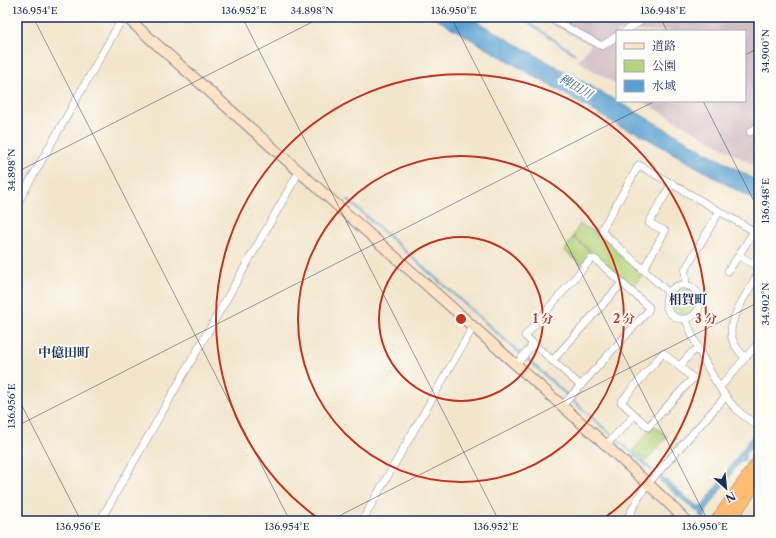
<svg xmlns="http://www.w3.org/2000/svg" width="776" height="538" font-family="'Libre Caslon Text','Noto Serif JP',serif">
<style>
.industrial{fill:#d2bec4}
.green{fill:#b6d47b;stroke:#68826c}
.water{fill:#5aa1d0;stroke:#3a6897}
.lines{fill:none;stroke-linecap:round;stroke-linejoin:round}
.stream{stroke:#5aa1d0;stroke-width:2}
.street-casing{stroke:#868a94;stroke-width:8}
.secondary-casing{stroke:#868a94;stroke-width:12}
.highway-casing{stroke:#868a94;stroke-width:14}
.street{stroke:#fff;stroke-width:7}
.secondary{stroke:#fee4c5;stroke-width:10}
.highway{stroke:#fdbc6f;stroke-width:13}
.ticks{fill:none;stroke:#1b2f5e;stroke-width:1;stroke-opacity:0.45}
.ring{fill:none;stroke:#c8321e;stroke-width:2}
.labels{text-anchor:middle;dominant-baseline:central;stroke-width:4;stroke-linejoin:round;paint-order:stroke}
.water-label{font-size:12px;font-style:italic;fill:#345d8c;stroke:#fdfcf7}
.quarter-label{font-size:13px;font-weight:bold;fill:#1b2f5e;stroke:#fdfcf7}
.centre{fill:#c8321e;stroke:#fdfcf7;stroke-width:2}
.ring-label{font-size:12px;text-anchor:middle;font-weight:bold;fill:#c8321e;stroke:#fdfcf7;stroke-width:4;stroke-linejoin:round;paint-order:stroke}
.neatline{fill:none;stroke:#1b2f5e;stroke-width:1.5}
.ticks-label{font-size:10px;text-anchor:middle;fill:#1b2f5e}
</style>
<rect width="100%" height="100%" fill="#fdfcf7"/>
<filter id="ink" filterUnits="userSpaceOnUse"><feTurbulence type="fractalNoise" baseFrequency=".025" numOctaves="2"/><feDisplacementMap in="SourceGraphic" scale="8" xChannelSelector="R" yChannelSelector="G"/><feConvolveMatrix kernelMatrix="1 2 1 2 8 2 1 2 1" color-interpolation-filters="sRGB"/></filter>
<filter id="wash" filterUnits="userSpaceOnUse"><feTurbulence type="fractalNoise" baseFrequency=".012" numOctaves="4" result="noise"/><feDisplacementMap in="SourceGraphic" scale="16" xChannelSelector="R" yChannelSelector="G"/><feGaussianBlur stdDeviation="0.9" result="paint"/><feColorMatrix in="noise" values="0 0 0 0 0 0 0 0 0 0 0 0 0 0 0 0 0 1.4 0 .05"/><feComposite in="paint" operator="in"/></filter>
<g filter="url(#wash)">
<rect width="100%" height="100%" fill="#f2e5ca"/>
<path class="industrial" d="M538,17H759V168L642,101H745V31H617V85L578,61L591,45Z"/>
<path class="green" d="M580,224L600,235L643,275L632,287L573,236Z
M573,237L591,252L582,265L565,251Z
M669 303a15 15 0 1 1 30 0a15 15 0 1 1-30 0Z
M654,425L667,437L646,461L633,451Z"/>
<path class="water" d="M433,17H473L481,24L759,182V203L638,133L619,126Z
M754,433L758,436L745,454V460L738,464L707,510L704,519L699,515L700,511H696L691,507L659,480L662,477L697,506L702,507Z"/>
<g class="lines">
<path class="stream" d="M520,17L575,54
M348,200L522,355
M525,357L568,396
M571,399L655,473
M755,436L759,431"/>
</g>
</g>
<g filter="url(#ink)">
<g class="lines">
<g class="street-casing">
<path id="street" d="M548,17L602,46L617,36
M625,31L647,17
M750,132L759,126
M17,204L123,17
M754,231L739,255L759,268
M643,270L665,231L649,223L672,183
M728,271L739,255
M666 302a17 17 0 1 1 34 0a17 17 0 1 1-34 0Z
M686,285L685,270L719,212
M669,293L601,231L639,165L759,234
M686,320C698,350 713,383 735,408C742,415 751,421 759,427
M663,353L693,378L648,427L621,402Z
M745,358C738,350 731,342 731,331C731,315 751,287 759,272
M552,361L622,283
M516,365L533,344
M680,366L692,352L698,350
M721,386L759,342
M562,406L648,311L649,307L595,259H591L525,336L581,386
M606,445L635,415
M100,521L299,172
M362,521L473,327
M626,521L644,488L726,396"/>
</g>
<g class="secondary-casing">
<path id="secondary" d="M126,17L606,445C633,471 661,494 686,521"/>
</g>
<g class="highway-casing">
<path id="highway" d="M717,521L759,461
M729,521L759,477"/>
</g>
<use href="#street" class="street"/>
<use href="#secondary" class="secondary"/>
<use href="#highway" class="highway"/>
</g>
</g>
<path class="ticks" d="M33,17L290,521M242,17L499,521M451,17L708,521M660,17L667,31M745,55L759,48M703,101L759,211M17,172L322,17M17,396L81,521M17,426L655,101M329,521L759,302"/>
<g class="ring">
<circle cx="461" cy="319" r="82"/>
<circle cx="461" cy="319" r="163"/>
<path d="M322 521A245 245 0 1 1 600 521"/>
</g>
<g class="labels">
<g class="water-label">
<text transform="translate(576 86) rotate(30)">稗田川</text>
</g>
<g class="quarter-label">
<text x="688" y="299">相賀町</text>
<text x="64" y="352">中億田町</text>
</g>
</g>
<circle cx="461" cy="319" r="6" class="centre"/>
<g class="ring-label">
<text x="543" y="323">1 分</text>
<text x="624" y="323">2 分</text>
<text x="706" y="323">3 分</text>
</g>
<rect width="776" height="538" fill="none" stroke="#fdfcf7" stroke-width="44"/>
<rect x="616" y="30" width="130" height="72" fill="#fdfcf7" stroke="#a3aaba"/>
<rect x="624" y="43" width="20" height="6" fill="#fee4c5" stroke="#a3aaba"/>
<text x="652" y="50" font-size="12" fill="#1b2f5e">道路</text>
<rect x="624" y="60" width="20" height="12" fill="#b6d47b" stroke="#a3aaba"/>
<text x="652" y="70" font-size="12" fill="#1b2f5e">公園</text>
<rect x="624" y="80" width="20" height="12" fill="#5aa1d0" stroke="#a3aaba"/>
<text x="652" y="90" font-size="12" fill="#1b2f5e">水域</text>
<g transform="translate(726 488) rotate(153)" stroke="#fdfcf7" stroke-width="3" paint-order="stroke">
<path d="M0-3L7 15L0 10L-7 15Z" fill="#1b2f5e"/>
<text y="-6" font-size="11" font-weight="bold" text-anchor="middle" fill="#1b2f5e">N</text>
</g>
<rect x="22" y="22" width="732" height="494" class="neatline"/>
<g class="ticks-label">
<text x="35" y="14">136.954°E</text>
<text x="244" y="14">136.952°E</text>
<text x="312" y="14">34.898°N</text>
<text x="454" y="14">136.950°E</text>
<text x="663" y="14">136.948°E</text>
<text transform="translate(765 51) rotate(-90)" y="4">34.900°N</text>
<text transform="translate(11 170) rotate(-90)" y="4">34.898°N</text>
<text transform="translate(765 201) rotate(-90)" y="4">136.948°E</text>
<text transform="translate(765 304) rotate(-90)" y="4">34.902°N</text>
<text transform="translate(11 406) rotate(-90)" y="4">136.956°E</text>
<text x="78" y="530">136.956°E</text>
<text x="287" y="530">136.954°E</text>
<text x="496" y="530">136.952°E</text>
<text x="705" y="530">136.950°E</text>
</g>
</svg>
